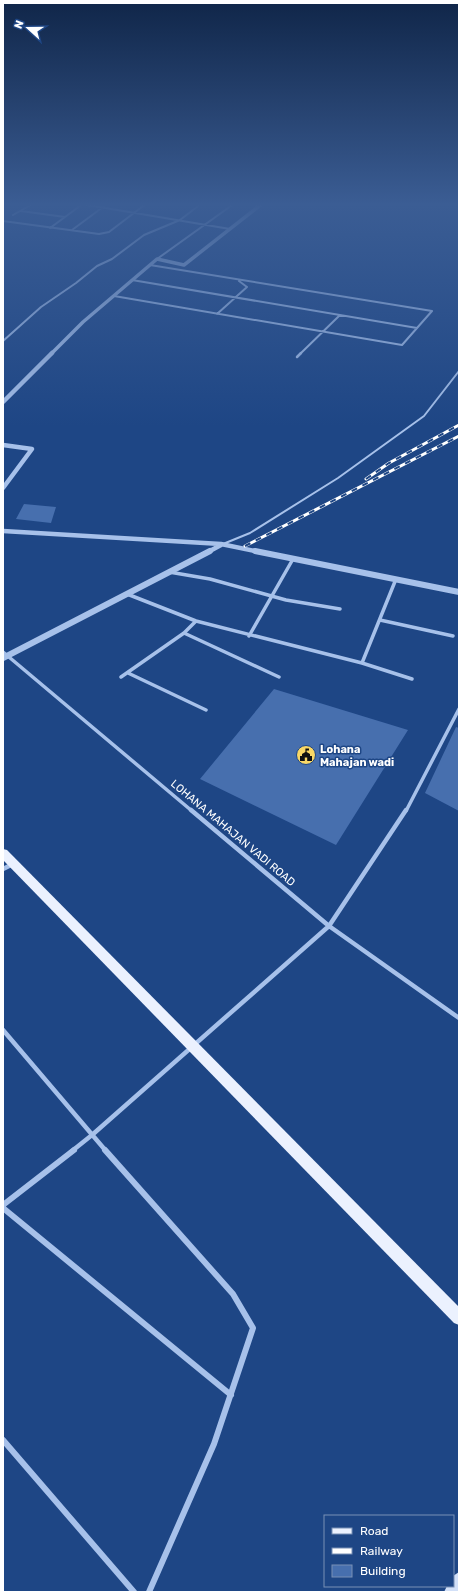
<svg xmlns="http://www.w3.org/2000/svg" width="462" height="1595" font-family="Rubik,sans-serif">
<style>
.building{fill:#476fae}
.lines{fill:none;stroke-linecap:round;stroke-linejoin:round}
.service{stroke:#a7c1ea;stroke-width:2}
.minor-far4{stroke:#a7c1ea;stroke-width:2}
.minor-far3{stroke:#a7c1ea;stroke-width:2.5}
.minor-far2{stroke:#a7c1ea;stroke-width:3.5}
.minor-far1{stroke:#a7c1ea;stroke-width:4.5}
.minor{stroke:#a7c1ea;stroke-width:6}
.tertiary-far2{stroke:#a7c1ea;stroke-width:3.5}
.tertiary-far1{stroke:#a7c1ea;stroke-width:4.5}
.tertiary{stroke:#a7c1ea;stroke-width:6}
.secondary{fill:#d2e0f8;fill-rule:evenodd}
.primary{fill:#ebf1fe;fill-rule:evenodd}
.rail-casing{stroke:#fff;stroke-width:3}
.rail{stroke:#1e4685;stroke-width:2;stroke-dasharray:6;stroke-linecap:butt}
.labels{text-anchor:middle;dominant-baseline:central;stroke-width:3;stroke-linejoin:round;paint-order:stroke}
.poi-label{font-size:11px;font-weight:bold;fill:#fff;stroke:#1e4685;text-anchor:start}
.street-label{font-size:11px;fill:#fff;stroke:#1e4685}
</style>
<rect width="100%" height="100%" fill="#1e4685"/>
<path class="building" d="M24,504L56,507L51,523L16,519Z
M274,689L408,730L336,845L200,779Z
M456,727L459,728V811L425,793Z"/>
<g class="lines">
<path class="service" d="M223,544L250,533L338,478L424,416L459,371"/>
<path class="minor-far4" d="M76,203L230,229
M240,203L260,205
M21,211L65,217
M13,215L34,203
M3,221L99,234L109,232L147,203
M50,228L84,203
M72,230L103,207
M157,259L235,203
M150,265L432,311
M132,280L417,328
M114,296L402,345L432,311
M217,314L247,287L239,281
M3,341L41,307L76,283L97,266L112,259L144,235L180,220L202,203
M300,354L340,315"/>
<path class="minor-far3" d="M297,357L301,353"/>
<path class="minor-far2" d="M169,572L210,579L286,600L340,609
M127,594L196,621L362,663L412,679
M380,620L453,636
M184,633L279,677
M249,636L293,559
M3,652L192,811
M362,663L396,579
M128,673L206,710
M121,677L184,633L196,621
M406,811L459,709"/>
<path class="minor-far1" d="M191,810L329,926L459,1018
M3,869L13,864
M3,1030L106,1151
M72,1151L92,1135L329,926L406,810"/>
<path class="minor" d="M105,1150L233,1294L253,1328L214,1444L149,1592
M3,1205L74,1150
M3,1208L231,1395
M3,1440L134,1592"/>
<path class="tertiary-far2" d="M51,354L83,322L157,259L184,265L263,203"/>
<path class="tertiary-far1" d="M3,402L52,353
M3,445L32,449L3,488
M3,531L221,544L260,552
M208,552L221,545"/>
<path class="tertiary" d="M255,551L459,592
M3,658L210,551"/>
<path class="secondary" d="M459,1572V1592H444L447,1586H453V1576Z"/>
<path class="primary" d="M3,849L7,850L459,1307V1325L454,1323L3,860Z"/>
<g class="rail-casing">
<path id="rail" d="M366,479L389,463L459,425
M245,546L459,436"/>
</g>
<use href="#rail" class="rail"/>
</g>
<linearGradient id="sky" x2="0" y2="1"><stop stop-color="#102649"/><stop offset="0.48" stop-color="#3b5d94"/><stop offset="1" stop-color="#3b5d94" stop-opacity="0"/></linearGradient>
<rect width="462" height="426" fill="url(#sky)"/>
<defs>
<g id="civic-disc" transform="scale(1)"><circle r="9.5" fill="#f9d766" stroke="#1e4685"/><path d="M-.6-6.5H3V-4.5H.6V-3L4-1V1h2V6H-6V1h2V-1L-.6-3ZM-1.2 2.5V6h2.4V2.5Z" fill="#111"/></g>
</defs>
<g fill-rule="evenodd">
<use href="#civic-disc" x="306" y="755"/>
</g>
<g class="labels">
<g class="poi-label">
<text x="320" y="749">Lohana<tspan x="320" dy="13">Mahajan wadi</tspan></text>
</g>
<g class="street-label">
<text transform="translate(233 833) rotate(40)">LOHANA MAHAJAN VADI ROAD</text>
</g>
</g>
<rect width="462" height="1595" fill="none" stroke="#ffffff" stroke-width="8"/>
<rect x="324" y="1515" width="130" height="72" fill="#1e4685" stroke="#7890b6"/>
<rect x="332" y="1528" width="20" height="6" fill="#ebf1fe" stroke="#7890b6"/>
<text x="360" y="1535" font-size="12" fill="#ffffff">Road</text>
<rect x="332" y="1548" width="20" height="6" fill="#ffffff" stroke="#7890b6"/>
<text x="360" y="1555" font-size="12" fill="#ffffff">Railway</text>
<rect x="332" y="1565" width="20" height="12" fill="#476fae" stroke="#7890b6"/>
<text x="360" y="1575" font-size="12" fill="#ffffff">Building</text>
<g transform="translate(28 28) rotate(291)" stroke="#1e4685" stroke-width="3" paint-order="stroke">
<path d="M0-3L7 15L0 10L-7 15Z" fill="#ffffff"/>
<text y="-6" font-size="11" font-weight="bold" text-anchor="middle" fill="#ffffff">N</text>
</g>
</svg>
